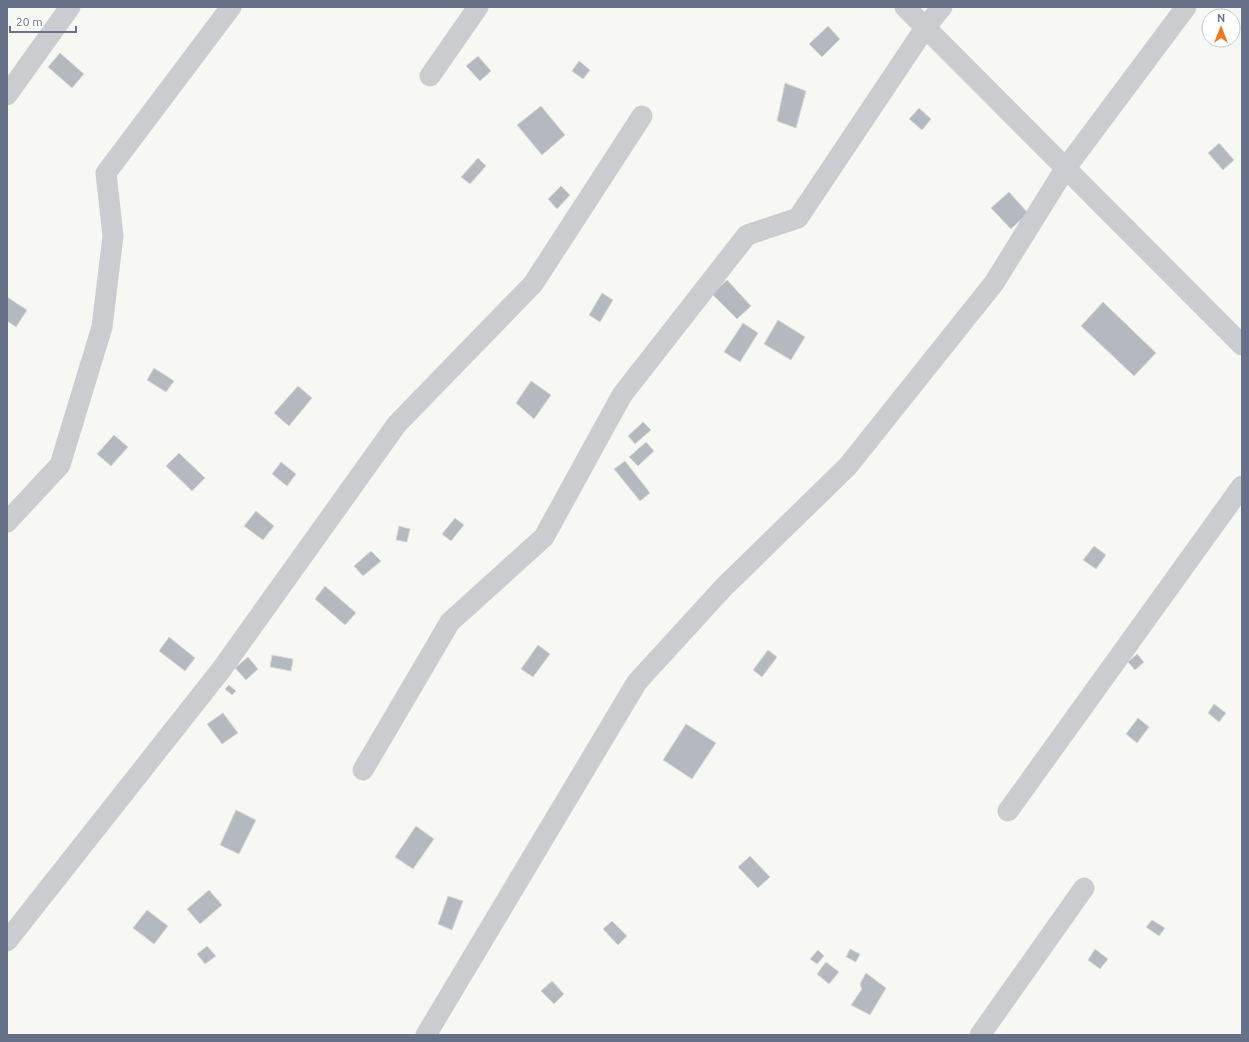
<svg xmlns="http://www.w3.org/2000/svg" width="1249" height="1042" font-family="Ubuntu,sans-serif">
<style>
.building{fill:#b4b9c0;stroke:#d9d9d7}
.lines{fill:none;stroke-linecap:round;stroke-linejoin:round}
.minor{stroke:#caccd0;stroke-width:21}
</style>
<rect width="100%" height="100%" fill="#f7f8f4"/>
<path class="building" d="M828,26L840,39L822,57L809,44Z
M60,53L84,74L72,88L48,67Z
M478,56L491,71L480,81L466,66Z
M579,61L590,70L583,79L572,71Z
M785,83L806,91L796,128L777,121Z
M541,106L565,135L542,155L517,125Z
M919,108L931,119L922,130L909,119Z
M1219,143L1234,160L1223,170L1208,153Z
M478,158L486,166L470,184L461,177Z
M561,186L570,195L557,209L548,199Z
M1009,192L1028,213L1011,229L991,208Z
M727,280L751,306L737,319L712,294Z
M602,293L613,300L600,322L589,315Z
M7,297L27,310L16,327L7,321Z
M1103,302L1156,353L1134,376L1081,326Z
M778,320L805,337L791,360L764,344Z
M743,323L758,333L740,362L724,352Z
M154,368L174,381L166,392L147,380Z
M531,381L551,395L534,419L516,403Z
M298,386L312,398L289,426L274,413Z
M643,422L651,430L635,444L628,436Z
M114,435L128,447L111,466L97,454Z
M646,442L654,451L638,466L629,457Z
M179,453L205,478L192,491L166,466Z
M625,461L650,493L640,501L614,469Z
M281,462L296,474L287,486L272,474Z
M256,511L274,526L263,540L244,526Z
M455,518L464,525L451,541L442,534Z
M399,526L410,529L407,542L396,540Z
M1094,546L1106,555L1096,569L1083,560Z
M371,551L381,561L363,576L354,566Z
M325,586L356,613L345,625L315,599Z
M169,637L195,658L185,671L159,651Z
M538,645L550,654L533,677L521,669Z
M768,650L777,657L762,677L753,670Z
M1137,654L1144,662L1135,670L1128,662Z
M272,655L293,659L291,671L270,667Z
M248,657L258,669L246,680L235,668Z
M229,685L236,691L232,695L225,689Z
M1214,704L1226,713L1219,722L1208,713Z
M223,713L238,733L222,744L207,724Z
M1138,718L1149,727L1137,743L1126,734Z
M686,724L716,743L692,779L663,760Z
M236,810L256,820L239,854L220,845Z
M416,826L434,839L413,869L395,857Z
M750,856L770,877L758,888L738,867Z
M209,890L222,905L200,924L187,909Z
M448,896L463,901L452,930L438,924Z
M147,910L168,926L154,944L133,928Z
M1152,920L1165,928L1159,936L1146,927Z
M612,921L627,936L618,945L603,929Z
M207,946L216,956L205,964L197,954Z
M850,949L860,954L856,962L846,957Z
M1095,949L1108,959L1100,969L1088,960Z
M818,950L824,956L817,964L810,959Z
M826,962L839,972L829,984L817,974Z
M866,973L886,988L870,1015L851,1005L862,989L860,984Z
M552,981L564,994L554,1004L541,991Z"/>
<g class="lines">
<path class="minor" d="M905,7L1242,345
M430,76L478,7
M7,95L70,7
M7,522L60,465L102,327L113,236L106,173L231,7
M363,770L450,622L544,537L622,395L747,235L798,218L925,28L942,7
M1008,811L1242,486
M7,941L221,670L397,424L533,284L642,116
M426,1035L637,682L724,587L848,466L994,283L1065,169L1186,7
M980,1035L1084,888"/>
</g>
<rect width="1249" height="1042" fill="none" stroke="#647187" stroke-width="16"/>
<g transform="translate(1221 28)"><circle r="19" fill="#ffffff" stroke="#c1c6cf"/>
<path d="M0-3L7 15L0 10L-7 15Z" fill="#ef781d"/>
<text y="-6" font-size="11" font-weight="bold" text-anchor="middle" fill="#647187">N</text>
</g>
<path d="M10 26v6h66v-6" fill="none" stroke="#647187" stroke-width="2"/>
<text x="16" y="26" font-size="12" fill="#647187" stroke="#ffffff" stroke-width="3" paint-order="stroke">20 m</text>
</svg>
